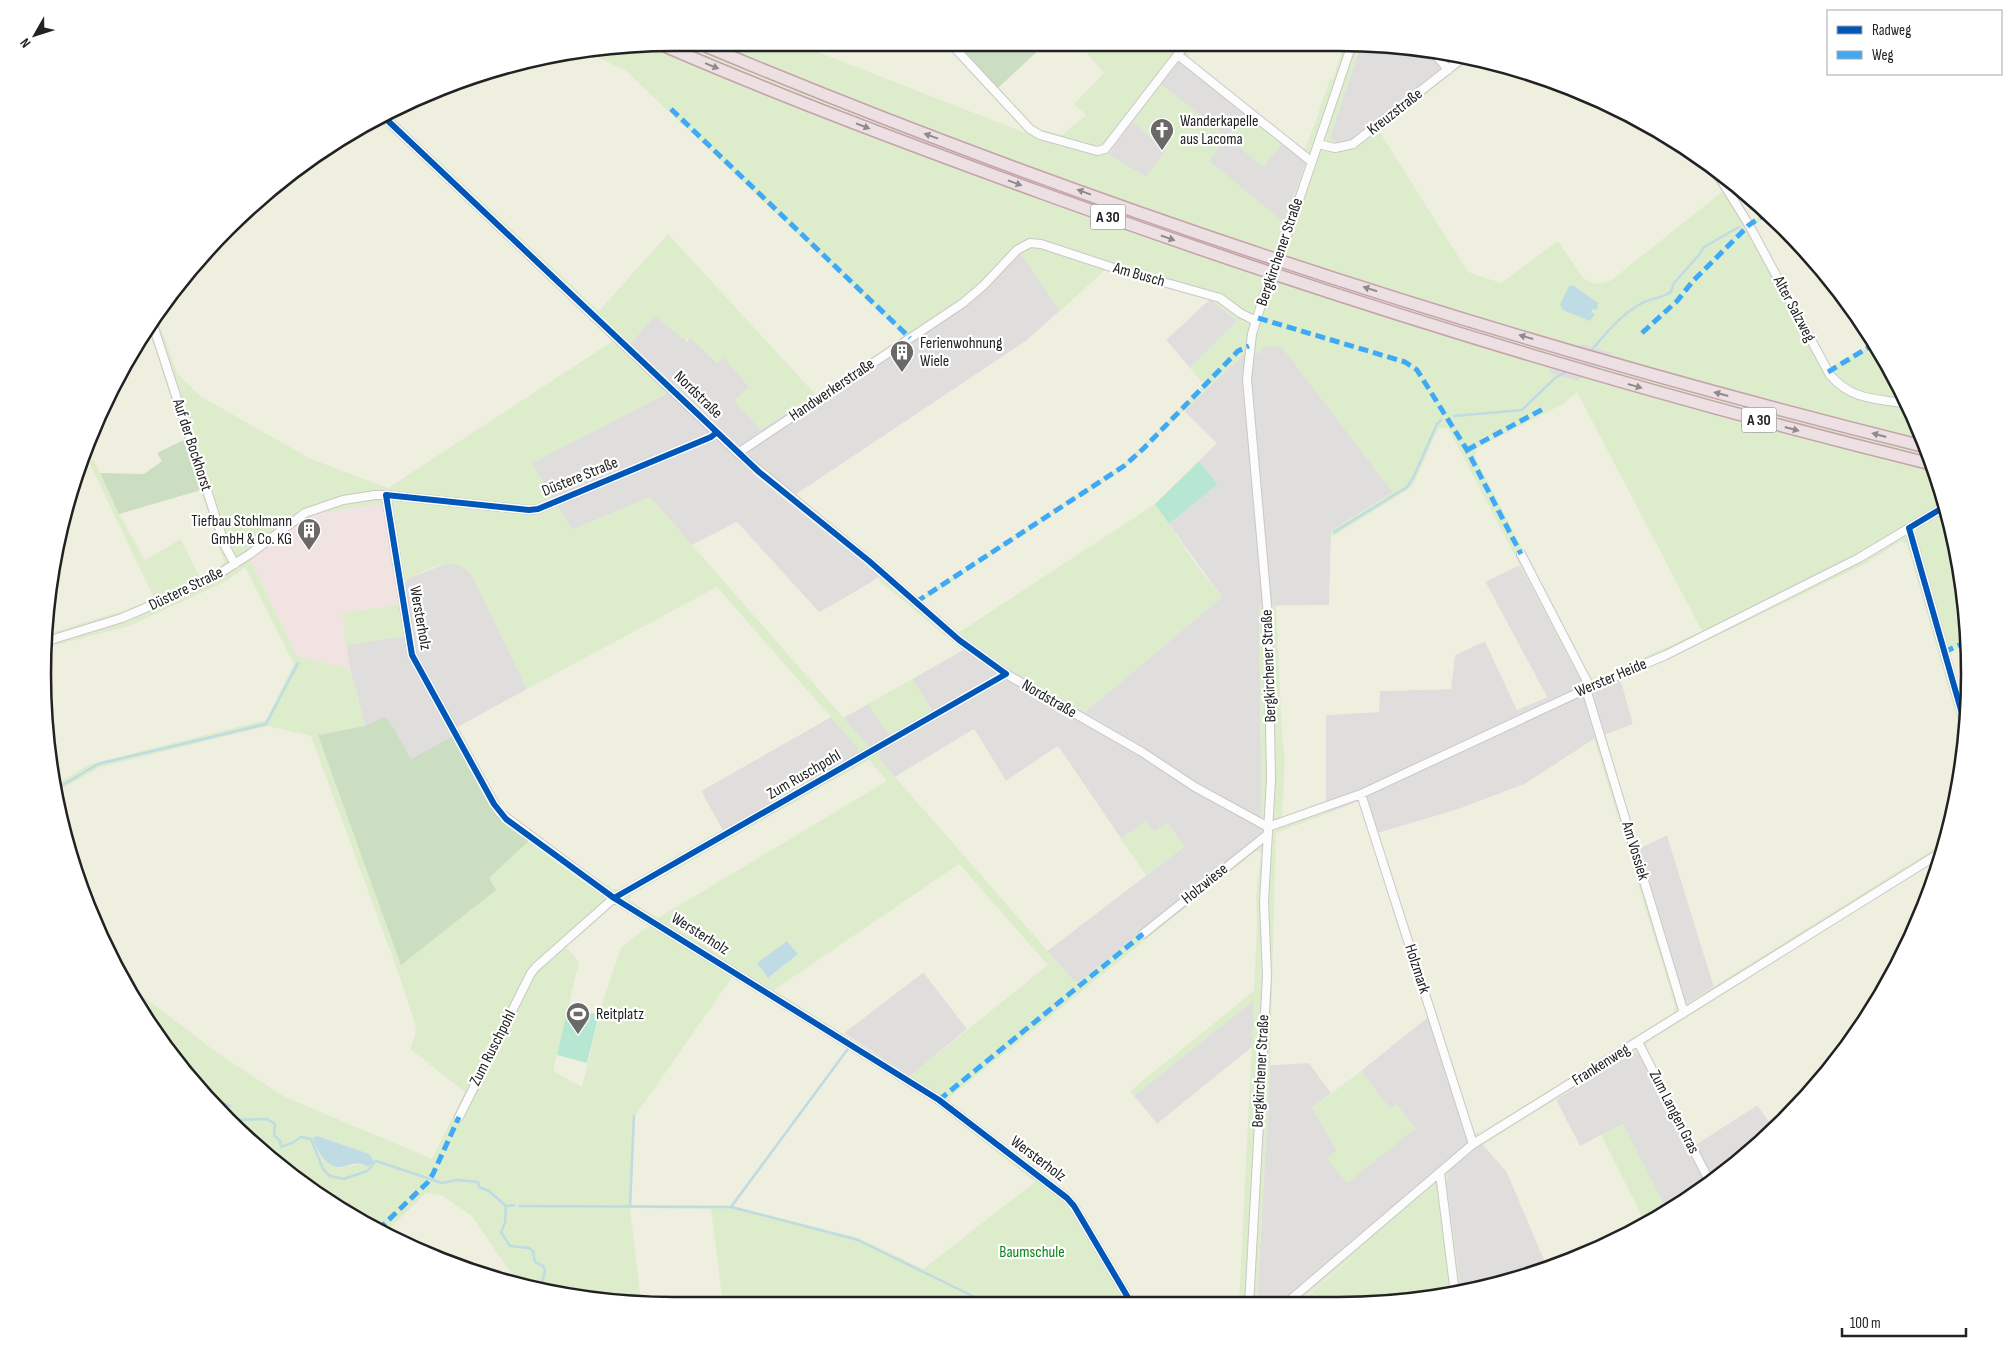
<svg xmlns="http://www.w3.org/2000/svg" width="2012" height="1348" font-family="'Sofia Sans Condensed',sans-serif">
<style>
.residential{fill:#dfdedc}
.commercial{fill:#f1e3e1}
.farmland{fill:#efefdf}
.grass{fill:#ddeccb;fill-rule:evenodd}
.forest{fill:#cbdec1}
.pitch{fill:#b7e6d2}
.water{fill:#bfdbe3}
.pier{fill:#dedddd}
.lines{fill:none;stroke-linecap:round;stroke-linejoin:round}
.stream{stroke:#bfdbe3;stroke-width:2.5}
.minor-casing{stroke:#c9c8c7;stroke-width:10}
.highway-casing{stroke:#c5a2ac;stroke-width:14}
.minor{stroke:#fdfcfc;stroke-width:8}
.highway{stroke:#ece0e2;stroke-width:11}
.minor-bridge-casing{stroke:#c9c8c7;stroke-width:10;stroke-linecap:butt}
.minor-bridge{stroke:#fdfcfc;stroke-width:8}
.quiet{stroke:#3fa9f5;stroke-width:5;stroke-dasharray:10 5;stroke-linecap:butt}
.cycleway-casing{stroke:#fff;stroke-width:9}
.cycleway{stroke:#0057b8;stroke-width:6}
.oneway{fill:#918a8c}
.labels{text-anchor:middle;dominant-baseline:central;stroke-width:4.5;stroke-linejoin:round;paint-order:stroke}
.shield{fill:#fff;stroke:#646464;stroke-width:1}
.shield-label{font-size:15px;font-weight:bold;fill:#222}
.street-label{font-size:16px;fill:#222;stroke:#fff}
.poi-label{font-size:16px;fill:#222;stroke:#fff;text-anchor:start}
.park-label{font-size:16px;fill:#0c8416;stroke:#fff}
.rim{fill:none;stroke:#222;stroke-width:2.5}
</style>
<rect width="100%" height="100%" fill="#f0eeeb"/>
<path class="residential" d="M1361,45L1461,55L1352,141L1335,143L1330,137Z
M1179,61L1243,113L1263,167L1281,144L1306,162L1284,223L1209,161L1226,137L1161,84Z
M1132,121L1166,151L1146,177L1108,155Z
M1016,246L1060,311L1026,341L796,495L888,572L819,613L737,522L692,545L650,497L572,530L531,463L668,393L613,341L622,335L631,343L655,315L687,342L690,337L717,363L724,357L749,387L760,430L906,337Z
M1210,299L1237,321L1190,368L1166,340Z
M1262,347H1282L1393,492L1331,531L1329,605L1259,606L1262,835L1079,982L1074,981L1047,951L1185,846L1167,823L1154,832L1146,821L1121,839L1058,746L1006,781L974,729L895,777L880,760V753L869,747L843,718L868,704L890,735L932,710L912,679L963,650L958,633L1006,667L1085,712L1222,597L1169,524L1218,484L1199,461L1216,443L1184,411L1246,352L1260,353Z
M454,563L464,567L471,573L527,689L456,728L452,736L411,759L391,723L365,726L350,669L346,645L406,636L403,604L407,579L445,564Z
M1520,565L1581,681L1595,692L1621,681L1633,724L1594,739L1525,784L1456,810L1370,835L1360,801L1329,813L1326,801V715L1378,712L1380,691L1451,689L1455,655L1485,641L1517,710L1547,697L1485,581Z
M831,717L858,748L857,754L723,831L701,791Z
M1667,835L1714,987L1689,1002L1684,1001L1638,849Z
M923,972L967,1029L910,1076L844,1033Z
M1254,1000L1252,1047L1157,1124L1134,1096Z
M1428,1017L1466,1134L1483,1145L1507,1172L1545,1262L1533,1271L1461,1293L1446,1181L1449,1173L1281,1305L1257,1306L1270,1065L1309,1063L1331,1093L1312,1108L1337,1150L1327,1159L1390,1109L1361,1071Z
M1632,1052L1639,1054L1688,1149L1758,1105L1774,1129L1689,1199L1667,1211L1623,1124L1580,1147L1556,1100Z"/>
<path class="commercial" d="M384,503L403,604L342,613L350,669L297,656L251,561L250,555L306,516Z"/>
<path class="farmland" d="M1344,43L1333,81L1330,80L1308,143L1305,148L1301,149L1189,58L1188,49L1192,44Z
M1079,44L1104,73L1074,104L1086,115L1062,135L1038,129L1028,122L997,89L1044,45Z
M946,45L1029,135L802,46Z
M581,50L625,70L906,337L815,394L668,234L599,312L391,116L471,76Z
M1472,58L1618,108L1689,149L1701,159L1722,192L1610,281L1602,284H1595L1583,278L1558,241L1501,283L1468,272L1379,131Z
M380,121L613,341L388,488L311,459L200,396L177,373L157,317L173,289L257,199L323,149Z
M1724,178L1766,212L1751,221Z
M1768,214L1784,227L1863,323L1874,343L1831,367L1754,225Z
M1106,269L1210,299L1166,340L1204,385L1123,464L919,599L795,495L1026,341Z
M149,331L184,440L157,453L163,460L144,474L100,473L94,461L89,462L154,598L128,609L44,635L55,551L81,465L89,462L85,452L90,433Z
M1577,391L1702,631L1596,679L1589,677L1475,457L1477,448L1563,404Z
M1184,411L1217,443L1155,504L958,633L922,601L1125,467Z
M1448,428L1520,565L1485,582L1547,697L1517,710L1485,641L1455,655L1451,689L1380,691L1379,712L1326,715V801L1282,818L1285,759L1282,734L1276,606L1329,605L1332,537L1403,494L1413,485L1438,429Z
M201,490L224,562L221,568L201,577L181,539L145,560L119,514Z
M737,522L819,612L878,580L963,650L843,718L692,545Z
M1901,541L1907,544L1963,739L1957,797L1943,843L1714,987L1667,835L1638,849L1603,736L1633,724L1621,681L1669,659L1865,564Z
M246,566L294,665L266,721L98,762L88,765L54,786L45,648L129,626L212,588L229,579Z
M717,587L831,717L701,791L723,831L619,889H612L508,815L502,808L456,728Z
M1967,645L1969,674L1966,713L1950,658L1953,651Z
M268,726L311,736L401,980L413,1018L416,1032L410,1049L465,1092L433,1159L283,1096L216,1052L140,994L116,968L90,915L54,793L100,767Z
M974,729L1006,781L1058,746L1146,875L1047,951L895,777Z
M1594,739L1676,1005L1673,1013L1479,1135L1474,1132L1379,833L1456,810L1525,784Z
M869,760L887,781L657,918L630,901L631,895Z
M1360,801L1428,1017L1331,1093L1309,1063L1270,1065L1276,832Z
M1257,850L1261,853L1256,897L1257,923L1254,991L1130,1091L1157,1124L1252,1047L1239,1305H1138L1074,1200L950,1103V1097Z
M1938,859L1922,915L1863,1025L1785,1120L1774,1129L1757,1105L1696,1145L1646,1048L1648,1042Z
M959,863L1048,965L967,1029L924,972L844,1033L774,990Z
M618,905L652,926L640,932L604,998L582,1087L552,1071L579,962L565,947L613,906Z
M733,976L848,1047L730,1206L631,1205L635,1116Z
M850,1048L933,1102L1035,1182L923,1269L859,1238L733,1206Z
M1556,1100L1580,1146L1601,1135L1645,1222L1580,1257L1533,1271L1545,1262L1507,1172L1483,1145Z
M429,1192L441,1195L472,1216L517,1282L394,1240L384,1234Z
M630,1208L712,1209L723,1305L674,1306L641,1302Z"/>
<path class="grass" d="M1344,43L1361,45L1330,137L1335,143H1346L1352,141L1461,55L1472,58L1379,131L1468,272L1501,283L1558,241L1583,278L1595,284L1610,281L1722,192L1701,159L1724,178L1751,221L1766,212L1768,214L1754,226L1831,367L1874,343L1921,432L1957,551L1967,645L1953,651L1950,658L1966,713L1963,739L1907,544L1901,541L1865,564L1669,659L1595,692L1581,681L1448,428L1438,429L1413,485L1409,489L1332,537L1331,531L1393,492L1282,347H1262L1260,353L1246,352L1125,467L922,601L958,633L1155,504L1196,564L1222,597L1085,712L1006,667L958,634L963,650L878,580L888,572L919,599L1123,465L1204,385L1190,368L1237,321L1210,299L1106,269L1060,311L1016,246L980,284L953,306L906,337L625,70L581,50L591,48L802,46L1028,134L946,45H957L1028,122L1038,129L1062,135L1086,115L1074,104L1104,73L1079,44H1192L1188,49L1189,58L1301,149L1305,148L1308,143L1330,79L1333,80ZM1179,61L1242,113L1227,137L1161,84ZM1132,121L1166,151L1146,177L1108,155ZM1227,137L1263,167L1281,144L1306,163L1284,222L1209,161ZM1577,392L1702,631L1596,679L1589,677L1475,457L1477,448L1563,404Z
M391,116L599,311L668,234L815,394L760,430L734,400L749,387L724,358L717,363L690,337L686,340L688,343L655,315L631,343L622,335L613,341L668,393L532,463L572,530L650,497L869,747L880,753V760L1074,981L1079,982L1262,835L1259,606H1276L1282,734L1285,759L1282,817L1326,801L1329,813L1276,833L1270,1065L1257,1305H1239L1254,1000L1134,1096L1130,1091L1254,991L1257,923L1256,897L1261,853L1256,851L950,1097V1103L1074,1200L1138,1305H1127L1121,1296L1105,1306L723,1305L711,1209L630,1208L641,1302L551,1293L517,1282L472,1216L441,1195L426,1193L384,1234L290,1175L228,1121L127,990L116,968L140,994L216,1052L283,1096L432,1159L465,1092L410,1049L416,1032L415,1025L401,980L311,736L268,726L100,767L54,793V786L88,765L98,762L266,720L294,664L245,567L229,579L212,588L129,626L45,648L44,635L128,609L154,598L89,462L81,465L85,452L89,462L94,460L119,514L145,560L181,539L200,578L221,568L224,562L149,331L157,317L177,373L200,396L311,459L388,488L613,341L380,121ZM384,503L403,604L342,613L346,645L406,636L403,604L407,579C429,570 450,554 471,573L527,689L717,587L858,748L857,754L619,889H612L508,815L502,808L456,728L502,819L531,839L489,878L495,890L318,735L365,726L350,669L297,656L251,561L250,556L306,516ZM869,760L887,781L658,918L630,901L631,895ZM959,864L1048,965L910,1076L774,990ZM619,905L651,926L640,932L621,948L604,998L582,1087L553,1071L579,962L566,947L613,906ZM787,941L798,954L770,977H767L757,963ZM733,976L848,1047L730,1206L631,1205L635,1116ZM850,1048L933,1102L1035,1182L923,1269L859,1238L733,1206ZM317,1135L369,1154L365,1166L360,1164L339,1168L317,1144Z
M912,679L932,711L890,735L868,704Z
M1603,736L1684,1000L1689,1002L1943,843L1938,859L1648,1042L1646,1048L1696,1145L1688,1150L1639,1054L1632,1052L1483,1145L1466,1134L1370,835L1378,832L1474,1132L1479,1134L1673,1013L1675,1006L1594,739Z
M1146,821L1154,832L1167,823L1185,846L1146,875L1121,839Z
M1361,1071L1390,1109L1396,1104L1416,1128L1347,1183L1327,1159L1337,1150L1312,1108Z
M1623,1124L1667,1211L1645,1222L1601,1135Z
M1442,1164L1449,1173L1446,1181L1461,1293L1338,1305H1298L1382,1231L1296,1305L1281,1306Z"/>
<path class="forest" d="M957,45H1044L997,89Z
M184,440L201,490L119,514L100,473L144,474L162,461L157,453Z
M384,717L391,723L411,759L452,736L492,806L531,839L489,878L496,890L401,965L318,735L365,726Z"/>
<path class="pitch" d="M1199,461L1218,484L1169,524L1155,504Z
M568,1007L599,1015L587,1063L557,1055Z"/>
<path class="water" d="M1569,286H1574L1598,303L1597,310L1593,309L1591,312L1595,314L1590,321L1563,310L1560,305Z
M787,941L798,954L768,978L757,963Z
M318,1136L369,1154L375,1163L368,1166C365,1166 363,1164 361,1164C354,1162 347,1167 341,1167C327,1169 316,1149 313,1138Z"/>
<path class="pier" d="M1581,344L1612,353L1578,381L1548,372Z"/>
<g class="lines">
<path class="stream" d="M1590,352C1607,332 1619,316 1642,303C1652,298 1662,298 1671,292L1674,283L1699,255L1704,247L1739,227
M1454,416L1522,410L1555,378L1569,370
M1334,532L1407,487L1414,476L1437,424L1441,420
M54,790L98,764L266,724L298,663
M183,1062L195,1077L203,1082L202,1088
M210,1098L230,1106
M233,1126L236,1120L267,1119L275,1124L274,1135L280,1141L281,1147L292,1143L301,1137L311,1139L323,1169L330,1176L344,1179L367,1171L376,1161L442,1183L457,1180L478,1182L479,1187L489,1191L506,1206L505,1223L501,1232L510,1246L529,1248L533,1251L535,1262L543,1266L545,1271L540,1290
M506,1206L514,1205
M519,1206L731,1207L858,1240L993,1306
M630,1206L634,1116
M731,1207L847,1050"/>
<g class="minor-casing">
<path id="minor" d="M952,45L1030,129L1040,135L1097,151L1105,149L1186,44
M1434,52L1448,70
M1178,55L1312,162
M385,118L738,453L869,561L959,640L1006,674L1142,752L1195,787L1268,827
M1318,144L1335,148L1353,144L1465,56
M1715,170L1749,225L1830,375C1853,401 1875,398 1907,404
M1285,241L1352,44
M153,325L225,546L235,564
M738,453L963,303L984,285L1017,250L1030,243L1041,244L1117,269L1220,298L1240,313L1256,321
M386,495L412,655L499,812L614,898L939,1100L1067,1198L1074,1206L1133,1306
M1940,510L1948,520
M1909,528L1965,724
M1521,554L1590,687
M44,642L122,618L206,582L250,554L305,513L343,500L375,495H386L529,510L538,509L711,437L716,433
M1586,689L1684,1013
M1361,794L1473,1144
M1268,827L1361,794L1586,689L1666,655L1859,558L1944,507
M1143,934L1268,834
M1638,1042L1710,1182
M459,1117L531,973L536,967L614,898L1006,674
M1440,1173L1455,1294
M1249,1306L1267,976L1264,902L1271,779L1268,616L1247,379L1252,334L1265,292
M1283,1306L1473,1144L1940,853"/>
</g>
<g class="highway-casing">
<path id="highway" d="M667,47C790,100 916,147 1042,193C1333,299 1630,390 1931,464
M708,47C1102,212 1511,344 1926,447"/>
</g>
<use href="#minor" class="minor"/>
<use href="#highway" class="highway"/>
<g class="minor-bridge-casing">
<path id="minor-bridge" d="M1265,292L1285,241"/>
</g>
<use href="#minor-bridge" class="minor-bridge"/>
<path class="quiet" d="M671,109L910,338
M1258,318L1405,362L1417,370L1467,450L1521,554
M1642,333L1677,301L1693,281L1749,225L1767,213
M1828,372L1874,344
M1467,450L1543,409
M916,602L1124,466L1143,449L1238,351L1249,346
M1944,652L1966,642
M939,1100L1143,934
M378,1230L428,1182L433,1174L459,1117"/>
<g class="cycleway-casing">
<path id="cycleway" d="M385,118L759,472L869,561L959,640L1006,674L614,898
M716,433L711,437L538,509L529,510L386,495L412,655L494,804L506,819L614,898L939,1100L1067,1198L1074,1206L1133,1306
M1944,507L1909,528L1965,724"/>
</g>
<use href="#cycleway" class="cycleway"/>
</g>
<defs><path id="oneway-solid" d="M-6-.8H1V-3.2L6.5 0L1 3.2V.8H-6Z" transform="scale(1.25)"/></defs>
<g class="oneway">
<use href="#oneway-solid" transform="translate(712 66) rotate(22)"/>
<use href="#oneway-solid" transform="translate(863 126) rotate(21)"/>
<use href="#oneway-solid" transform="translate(931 136) rotate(-160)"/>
<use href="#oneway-solid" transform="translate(1015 183) rotate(20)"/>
<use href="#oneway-solid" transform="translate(1084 192) rotate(-160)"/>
<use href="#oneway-solid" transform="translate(1168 238) rotate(19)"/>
<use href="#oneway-solid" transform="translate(1370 289) rotate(-162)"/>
<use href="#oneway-solid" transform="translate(1526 337) rotate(-164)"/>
<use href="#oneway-solid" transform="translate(1635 386) rotate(16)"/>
<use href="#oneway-solid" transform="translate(1721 394) rotate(-165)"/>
<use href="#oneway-solid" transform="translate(1792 429) rotate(15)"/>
<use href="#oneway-solid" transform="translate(1879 435) rotate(-165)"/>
</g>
<defs>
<g id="church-pin" transform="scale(1.25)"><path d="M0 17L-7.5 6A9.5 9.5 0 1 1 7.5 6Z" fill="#6a6968" stroke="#fff"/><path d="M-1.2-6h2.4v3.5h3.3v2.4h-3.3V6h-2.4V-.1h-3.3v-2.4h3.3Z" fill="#fff"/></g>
<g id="building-pin" transform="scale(1.25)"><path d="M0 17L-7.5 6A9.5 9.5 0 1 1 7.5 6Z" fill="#6a6968" stroke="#fff"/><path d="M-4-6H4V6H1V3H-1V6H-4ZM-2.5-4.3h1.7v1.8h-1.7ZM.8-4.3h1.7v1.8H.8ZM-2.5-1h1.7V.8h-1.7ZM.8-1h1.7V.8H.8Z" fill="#fff"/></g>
<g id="stadium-pin" transform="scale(1.25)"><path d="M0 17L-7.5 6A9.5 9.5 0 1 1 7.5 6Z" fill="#6a6968" stroke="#fff"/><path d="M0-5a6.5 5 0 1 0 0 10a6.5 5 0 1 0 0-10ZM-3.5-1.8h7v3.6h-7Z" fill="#fff"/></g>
</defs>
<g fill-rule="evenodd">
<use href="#church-pin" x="1162" y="130"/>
<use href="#building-pin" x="902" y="352"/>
<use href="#building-pin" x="309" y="530"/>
<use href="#stadium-pin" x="578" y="1014"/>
</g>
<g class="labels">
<g class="shield">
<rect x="1090.5" y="204.5" width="35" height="25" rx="4"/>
<rect x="1741.5" y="407.5" width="35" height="25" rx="4"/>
</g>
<g class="shield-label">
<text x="1108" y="217">A 30</text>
<text x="1759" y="420">A 30</text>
</g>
<g class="street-label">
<text transform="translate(1395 112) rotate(-38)">Kreuzstraße</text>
<text transform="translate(1280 252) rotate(-71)">Bergkirchener Straße</text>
<text transform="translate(1139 275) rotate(16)">Am Busch</text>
<text transform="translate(1794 309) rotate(62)">Alter Salzweg</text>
<text transform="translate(832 390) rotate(-34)">Handwerkerstraße</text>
<text transform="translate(698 395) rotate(44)">Nordstraße</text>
<text transform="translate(192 445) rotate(72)">Auf der Bockhorst</text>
<text transform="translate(580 477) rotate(-22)">Düstere Straße</text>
<text transform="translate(186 589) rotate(-26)">Düstere Straße</text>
<text transform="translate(420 618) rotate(80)">Wersterholz</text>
<text transform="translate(1269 666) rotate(-92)">Bergkirchener Straße</text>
<text transform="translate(1611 678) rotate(-23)">Werster Heide</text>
<text transform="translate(1049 699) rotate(30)">Nordstraße</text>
<text transform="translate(804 775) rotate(-30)">Zum Ruschpohl</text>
<text transform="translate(1635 851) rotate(73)">Am Vossiek</text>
<text transform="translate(1205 884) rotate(-39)">Holzwiese</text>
<text transform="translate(700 934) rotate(32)">Wersterholz</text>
<text transform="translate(1417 969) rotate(72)">Holzmark</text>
<text transform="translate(493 1048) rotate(-63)">Zum Ruschpohl</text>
<text transform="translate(1601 1065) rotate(-32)">Frankenweg</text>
<text transform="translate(1261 1071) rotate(-87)">Bergkirchener Straße</text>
<text transform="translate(1674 1112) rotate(63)">Zum Langen Gras</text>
<text transform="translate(1038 1159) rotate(37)">Wersterholz</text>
</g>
<g class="poi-label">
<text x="1180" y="121">Wanderkapelle<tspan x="1180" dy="18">aus Lacoma</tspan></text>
<text x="920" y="343">Ferienwohnung<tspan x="920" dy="18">Wiele</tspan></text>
<text x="292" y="521" text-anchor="end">Tiefbau Stohlmann<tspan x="292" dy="18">GmbH &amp; Co. KG</tspan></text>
<text x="596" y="1014">Reitplatz</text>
</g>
<g class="park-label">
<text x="1032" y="1252">Baumschule</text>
</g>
</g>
<path d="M0 0H2012V1348H0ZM674 51H1338A623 623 0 0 1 1961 674V674A623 623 0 0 1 1338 1297H674A623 623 0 0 1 51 674V674A623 623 0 0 1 674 51Z" fill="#fff" fill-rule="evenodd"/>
<path class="rim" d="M674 51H1338A623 623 0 0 1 1961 674V674A623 623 0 0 1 1338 1297H674A623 623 0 0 1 51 674V674A623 623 0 0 1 674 51Z"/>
<rect x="1827" y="10" width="175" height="65" fill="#ffffff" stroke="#a7a7a7"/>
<rect x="1837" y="26" width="25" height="8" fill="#0057b8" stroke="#a7a7a7"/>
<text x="1872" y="35" font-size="15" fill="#222222">Radweg</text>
<rect x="1837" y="51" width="25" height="8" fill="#3fa9f5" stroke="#a7a7a7"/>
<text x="1872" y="60" font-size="15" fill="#222222">Weg</text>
<g transform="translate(35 35) rotate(231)" stroke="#ffffff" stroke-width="4" paint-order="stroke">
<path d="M0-4L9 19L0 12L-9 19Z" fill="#222222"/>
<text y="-8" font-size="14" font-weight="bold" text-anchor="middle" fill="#222222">N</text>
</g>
<path d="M1842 1328v8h124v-8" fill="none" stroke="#222222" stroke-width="2.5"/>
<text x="1850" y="1328" font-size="15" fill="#222222" stroke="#ffffff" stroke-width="4" paint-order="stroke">100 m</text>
</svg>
